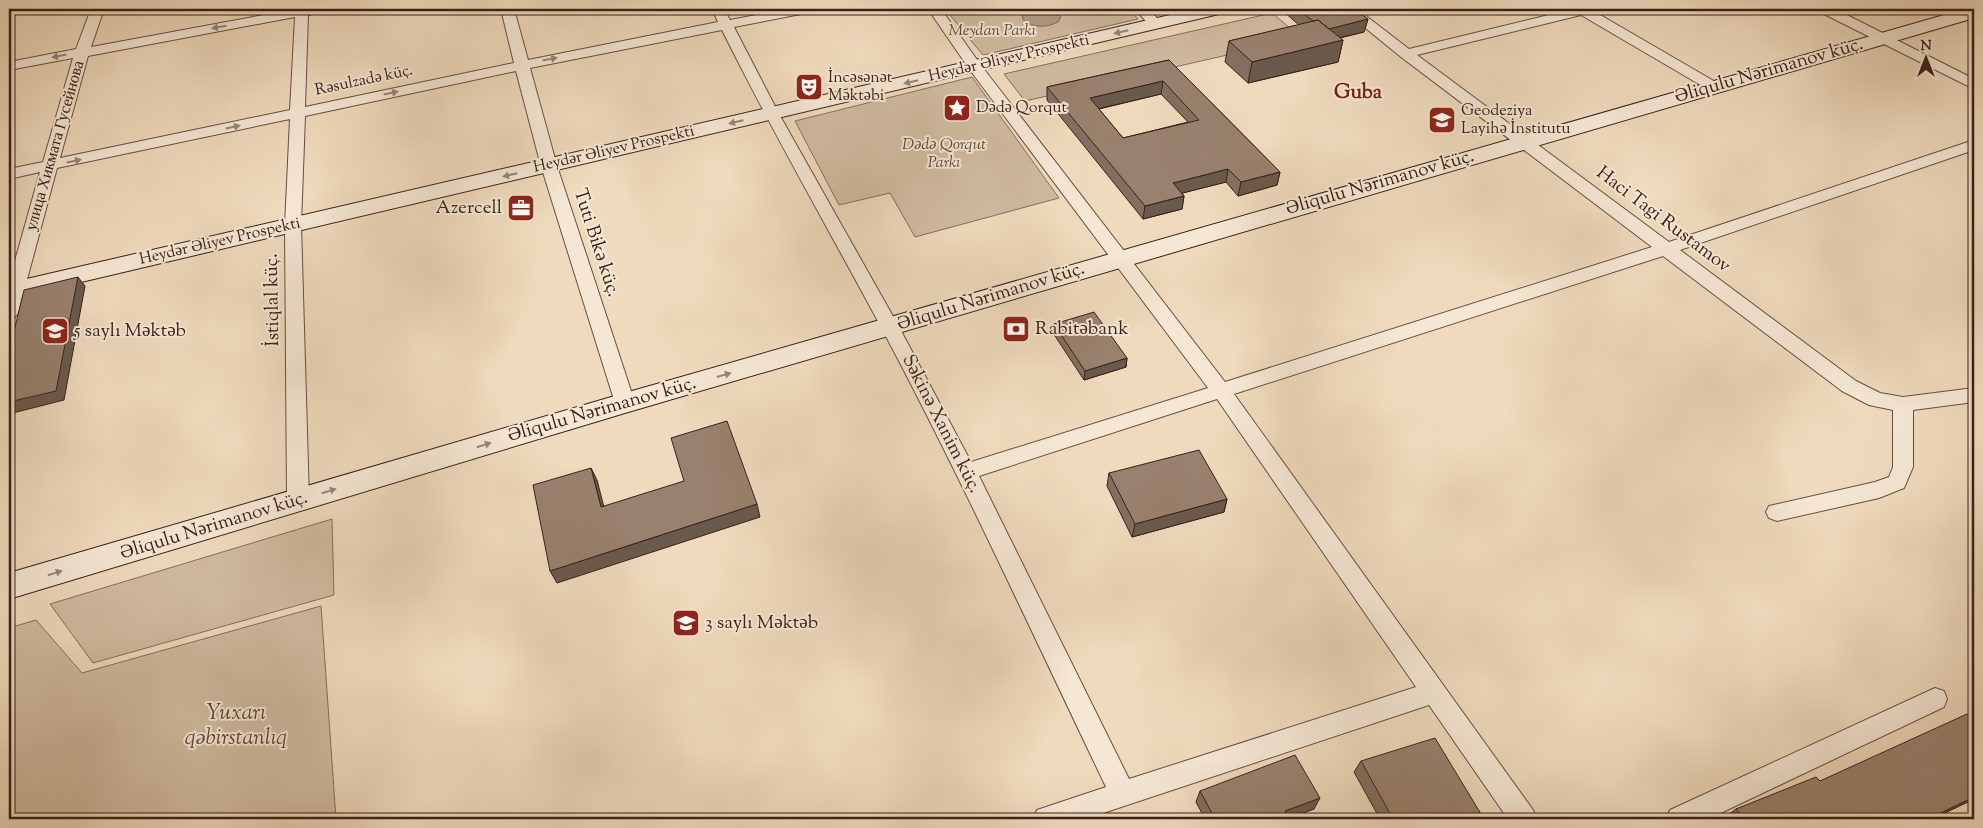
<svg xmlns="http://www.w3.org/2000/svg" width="1983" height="828" font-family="'Sorts Mill Goudy',serif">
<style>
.green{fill:#d0bba1;stroke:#846e5d}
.water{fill:#b19b85;stroke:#816a5a}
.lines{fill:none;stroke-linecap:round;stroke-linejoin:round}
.street-casing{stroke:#664f42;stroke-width:2}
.secondary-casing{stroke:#392119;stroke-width:2}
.street{fill:#f5e7d4;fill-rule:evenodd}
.secondary{fill:#f5e7d4;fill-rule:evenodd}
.wall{fill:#836f5f;stroke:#392119;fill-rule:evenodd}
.shaded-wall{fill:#6a5a4d;stroke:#392119}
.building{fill:#98816e;stroke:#392119;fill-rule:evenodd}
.oneway{fill:#978476}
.labels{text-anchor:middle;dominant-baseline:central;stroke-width:4;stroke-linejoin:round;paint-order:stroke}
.far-park-label{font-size:16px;font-style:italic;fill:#5f483b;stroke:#f5e7d4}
.far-street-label{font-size:16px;fill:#392119;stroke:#f5e7d4}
.far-poi-label{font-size:16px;fill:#392119;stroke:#f5e7d4;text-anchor:start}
.street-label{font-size:19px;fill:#392119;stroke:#f5e7d4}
.poi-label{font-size:19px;fill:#392119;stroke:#f5e7d4;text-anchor:start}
.far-district-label{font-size:20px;font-weight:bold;fill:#7a1f14;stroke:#f5e7d4}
.near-park-label{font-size:22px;font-style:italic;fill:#5f483b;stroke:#f5e7d4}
</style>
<rect width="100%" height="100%" fill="#efdabd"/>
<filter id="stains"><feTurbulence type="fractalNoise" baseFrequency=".004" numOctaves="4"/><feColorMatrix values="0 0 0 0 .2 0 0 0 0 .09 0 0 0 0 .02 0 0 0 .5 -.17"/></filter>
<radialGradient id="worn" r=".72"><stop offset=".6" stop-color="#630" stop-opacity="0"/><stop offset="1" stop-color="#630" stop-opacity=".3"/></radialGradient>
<path class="green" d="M945,9H1128L1138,19L983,55Z
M1272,13L1302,38L1025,101L1004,74Z
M972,77L1059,198L915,237L890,193L839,205L795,121Z
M332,519L334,595L93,663L50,604Z
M321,606L336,819H9V628L36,620L82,673Z"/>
<path class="water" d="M1031,9C1043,9 1053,7 1061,17L1058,22C1046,28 1034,28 1023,20L1022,14Z"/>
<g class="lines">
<g class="street-casing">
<path id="street" d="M91,9H104L91,47L296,9H325L324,12L308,15L305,107L514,63L501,9H514L528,60L718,22L712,9H724L730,20L787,9H812L811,12L806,13L734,27L779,114L899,327L971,462L1208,388L970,70L928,9H941L980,64L1225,382L1652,247L1401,57L1342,9H1357L1409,49L1573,9H1590L1719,84L1721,87L1719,90H1709L1581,15L1417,55L1669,242L1974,140V150L1680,250L1856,381L1880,393L1903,397L1974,388V402L1913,410V467L1904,488L1879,498L1777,521L1769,518L1766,512L1769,506L1875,482L1889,477L1893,467V410L1869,405L1842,391L1663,256L1234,394L1533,810L1537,819H1508L1429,705L1085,819H1033L1037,810L1106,787C1032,633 961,477 881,327C828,228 772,131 722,30L530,68L557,166L635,403L632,408L625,410L618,408L615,403L541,166L516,71L305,116L301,225L309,500L306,506L298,509L290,506L287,500L285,225L290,119L57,168L18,313L15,317L9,319V282L40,172L9,179V169L43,162L73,58L9,70V62L76,49ZM295,17L290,110L60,158L88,56ZM1217,399L1416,687L1129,779L979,476Z
M1135,9H1148L1163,24L1161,27H1151Z
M1818,9H1835L1974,79V89L1820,12Z
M1935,688L1944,691L1947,699L1944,707L1708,819H1666L1670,810Z"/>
</g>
<g class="secondary-casing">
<path id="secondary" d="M1196,9H1228L1225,13L1219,14L9,299V283Z
M1965,9H1974V18L625,413L9,599V573L625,393Z"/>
</g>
<use href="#street" class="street"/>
<use href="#secondary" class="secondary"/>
</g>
<path class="wall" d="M1283,9H1354L1368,19L1364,32L1340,38L1343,40L1338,62L1248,83L1225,62L1229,41L1299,25L1283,11Z
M1169,60L1280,172L1277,185L1238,196L1226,182L1182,193L1184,196L1182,209L1143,219L1047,100V87ZM1161,94L1188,122L1123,138L1099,109Z
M1054,324L1127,358L1126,367L1084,380L1053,333Z
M1109,473L1227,499L1224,512L1132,537L1107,486Z
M1361,761L1484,819H1380L1354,772Z
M1820,781L1974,799L1932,819H1725L1724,818L1736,809Z
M1200,791L1314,809L1289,818V819H1205L1196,802Z"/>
<path class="shaded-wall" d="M1368,19L1364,32L1321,42L1324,30Z
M1343,40L1338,62L1248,83L1252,62Z
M1163,81L1161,94L1089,111L1090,98Z
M1228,169L1226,182L1171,196L1173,183Z
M1280,172L1277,185L1238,196L1241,182Z
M1184,196L1182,209L1143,219L1145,206Z
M78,277L85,286L64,400L9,414V402Z
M1127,358L1126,367L1084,380L1085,371Z
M591,468L597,480L607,519L601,507Z
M1227,499L1224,512L1132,537L1135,524Z
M757,504L760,517L557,583L550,571Z
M1974,797V799L1932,819H1928Z
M1320,798L1314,809L1286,819L1285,811Z"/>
<path class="building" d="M1297,9H1354L1368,19L1329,29L1318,20L1313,21Z
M1318,20L1343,40L1252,62L1229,41Z
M1169,60L1280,172L1241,182L1228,169L1173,183L1184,196L1145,206L1047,87ZM1163,81L1199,120L1123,138L1090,98Z
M78,277L56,391L9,402V352L24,290Z
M1094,312L1127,358L1085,371L1054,324Z
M727,421L757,504L550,571L533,485L591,468L601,507L684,481L671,438Z
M1199,450L1227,499L1135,524L1109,473Z
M1967,714L1974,721V797L1928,819H1733L1741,815L1736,809L1816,777L1820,781Z
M1435,738L1484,819H1393L1361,761Z
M1295,755L1320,798L1285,811L1289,819H1215L1200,791Z"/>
<defs><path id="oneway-solid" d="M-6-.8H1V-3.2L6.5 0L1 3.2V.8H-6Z" transform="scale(1.25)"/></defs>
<g class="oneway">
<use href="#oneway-solid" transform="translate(219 27) rotate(170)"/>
<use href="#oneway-solid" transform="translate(1121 32) rotate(167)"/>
<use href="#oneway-solid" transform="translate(59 56) rotate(169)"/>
<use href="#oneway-solid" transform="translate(550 59) rotate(-11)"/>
<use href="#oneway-solid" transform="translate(911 82) rotate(167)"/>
<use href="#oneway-solid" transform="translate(391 93) rotate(-12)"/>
<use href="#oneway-solid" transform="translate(736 122) rotate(167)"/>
<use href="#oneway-solid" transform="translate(233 127) rotate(-12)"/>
<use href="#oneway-solid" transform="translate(74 161) rotate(-12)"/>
<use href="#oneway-solid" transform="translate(510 175) rotate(167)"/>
<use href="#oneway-solid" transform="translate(724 375) rotate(-16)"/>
<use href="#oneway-solid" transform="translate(484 445) rotate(-17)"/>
<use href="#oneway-solid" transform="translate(329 491) rotate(-17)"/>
<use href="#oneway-solid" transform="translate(55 573) rotate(-17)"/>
</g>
<defs>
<g id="theatre-square" transform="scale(1.4375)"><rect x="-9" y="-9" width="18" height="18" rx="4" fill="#8f2418" stroke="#f5e7d4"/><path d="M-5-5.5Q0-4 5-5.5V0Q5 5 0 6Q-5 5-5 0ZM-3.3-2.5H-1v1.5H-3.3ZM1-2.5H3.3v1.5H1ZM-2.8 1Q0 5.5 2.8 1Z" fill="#fff"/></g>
<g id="sight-square" transform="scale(1.4375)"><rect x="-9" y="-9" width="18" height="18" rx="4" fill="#8f2418" stroke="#f5e7d4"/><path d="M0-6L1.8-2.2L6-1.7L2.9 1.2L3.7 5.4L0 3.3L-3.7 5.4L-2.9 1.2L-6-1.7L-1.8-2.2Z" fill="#fff"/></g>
<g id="university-square" transform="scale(1.4375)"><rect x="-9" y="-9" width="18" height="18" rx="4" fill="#8f2418" stroke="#f5e7d4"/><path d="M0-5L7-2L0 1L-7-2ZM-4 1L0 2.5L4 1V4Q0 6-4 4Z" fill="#fff"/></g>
<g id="office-square" transform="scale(1.4375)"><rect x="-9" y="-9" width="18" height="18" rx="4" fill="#8f2418" stroke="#f5e7d4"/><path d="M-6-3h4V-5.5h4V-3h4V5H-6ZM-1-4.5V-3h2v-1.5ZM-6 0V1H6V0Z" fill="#fff"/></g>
<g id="bank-square" transform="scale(1.4375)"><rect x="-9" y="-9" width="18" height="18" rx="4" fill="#8f2418" stroke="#f5e7d4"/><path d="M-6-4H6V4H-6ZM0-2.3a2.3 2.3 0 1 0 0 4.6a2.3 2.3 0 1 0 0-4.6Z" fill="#fff"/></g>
<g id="school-square" transform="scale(1.4375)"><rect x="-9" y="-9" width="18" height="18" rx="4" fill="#8f2418" stroke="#f5e7d4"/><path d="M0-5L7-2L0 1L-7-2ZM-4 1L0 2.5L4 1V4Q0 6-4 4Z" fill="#fff"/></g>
</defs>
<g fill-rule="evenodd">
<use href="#theatre-square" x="809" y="87"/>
<use href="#sight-square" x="957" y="108"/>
<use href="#university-square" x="1442" y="120"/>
<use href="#office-square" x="521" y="208"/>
<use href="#bank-square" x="1016" y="329"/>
<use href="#school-square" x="55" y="331"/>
<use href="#school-square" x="686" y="623"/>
</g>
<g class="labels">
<g class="far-park-label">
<text x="992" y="31">Meydan Parkı</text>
<text x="944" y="145">Dədə Qorqut<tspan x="944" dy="18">Parkı</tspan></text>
</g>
<g class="far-street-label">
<text transform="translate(1009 59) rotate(-13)">Heydər Əliyev Prospekti</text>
<text transform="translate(364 81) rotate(-12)">Rəsulzadə küç.</text>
<text transform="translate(56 146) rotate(-74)">улица Хикмата Гусейнова</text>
<text transform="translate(614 150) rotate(-13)">Heydər Əliyev Prospekti</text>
<text transform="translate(220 242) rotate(-13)">Heydər Əliyev Prospekti</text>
</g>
<g class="far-poi-label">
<text x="828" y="78">İncəsənət<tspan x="828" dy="18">Məktəbi</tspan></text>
<text x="976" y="108">Dədə Qorqut</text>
<text x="1461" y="111">Geodeziya<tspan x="1461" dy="18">Layihə İnstitutu</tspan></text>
</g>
<g class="street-label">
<text transform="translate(1769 71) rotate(-16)">Əliqulu Nərimanov küç.</text>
<text transform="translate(1380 183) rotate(-16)">Əliqulu Nərimanov küç.</text>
<text transform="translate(1663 220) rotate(37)">Haci Tagi Rustamov</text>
<text transform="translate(596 243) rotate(72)">Tuti Bikə küç.</text>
<text transform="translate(991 297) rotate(-17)">Əliqulu Nərimanov küç.</text>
<text transform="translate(273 300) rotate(-91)">İstiqlal küç.</text>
<text transform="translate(602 410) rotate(-16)">Əliqulu Nərimanov küç.</text>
<text transform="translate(941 424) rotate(63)">Səkinə Xanim küç.</text>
<text transform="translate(214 526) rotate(-17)">Əliqulu Nərimanov küç.</text>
</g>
<g class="poi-label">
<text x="502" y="208" text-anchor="end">Azercell</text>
<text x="1035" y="329">Rabitəbank</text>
<text x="74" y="331">5 saylı Məktəb</text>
<text x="705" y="623">3 saylı Məktəb</text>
</g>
<g class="far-district-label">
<text x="1358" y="93">Guba</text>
</g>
<g class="near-park-label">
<text x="236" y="714">Yuxarı<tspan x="236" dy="25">qəbirstanlıq</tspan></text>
</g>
</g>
<rect width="1983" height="828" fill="none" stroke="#efdabd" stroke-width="30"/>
<rect x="10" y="10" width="1963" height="808" fill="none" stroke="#392119" stroke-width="2.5"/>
<rect x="15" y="15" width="1953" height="798" fill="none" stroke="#392119"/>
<g transform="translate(1926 58)" stroke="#f5e7d4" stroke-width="4" paint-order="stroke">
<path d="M0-4L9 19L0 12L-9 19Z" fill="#392119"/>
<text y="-8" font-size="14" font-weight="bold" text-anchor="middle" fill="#392119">N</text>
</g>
<rect width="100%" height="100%" filter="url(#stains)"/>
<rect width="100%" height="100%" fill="url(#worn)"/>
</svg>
